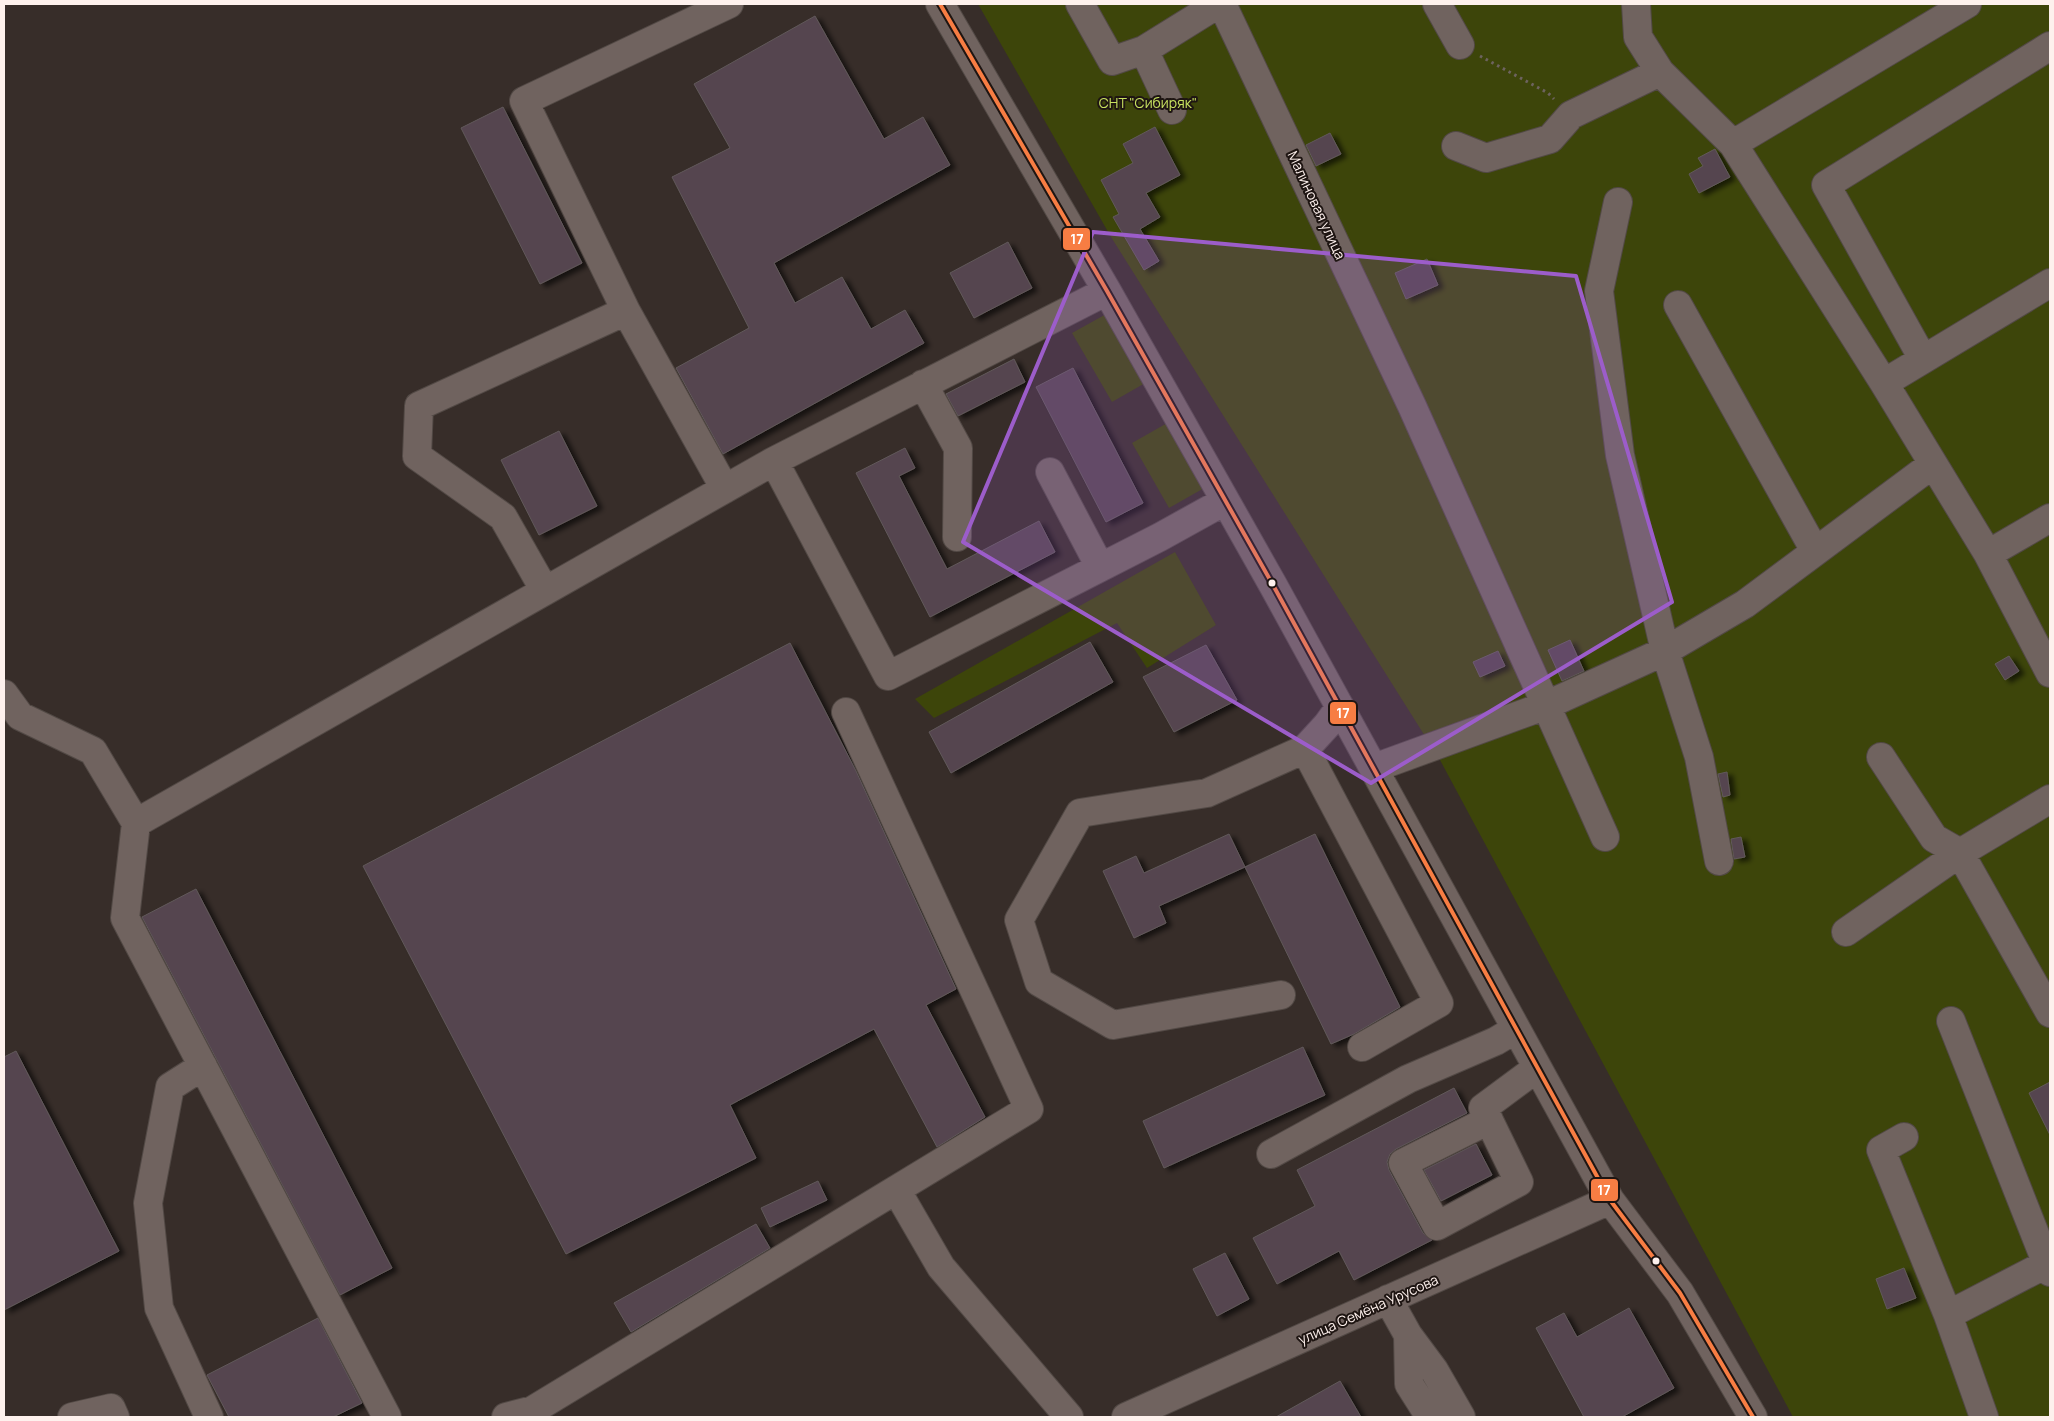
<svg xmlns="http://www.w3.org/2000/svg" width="2054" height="1421" font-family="Manrope,sans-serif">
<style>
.green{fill:#3d450a}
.building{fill:#55454f;stroke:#61595a;filter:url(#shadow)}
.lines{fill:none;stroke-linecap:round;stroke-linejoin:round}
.minor-casing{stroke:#524945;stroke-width:30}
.path{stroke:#6d635f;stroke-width:3;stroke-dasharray:2.5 4;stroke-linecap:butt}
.minor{stroke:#70635f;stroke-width:28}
.bus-1-casing{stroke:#1e1512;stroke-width:8}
.bus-1{stroke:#f77d43;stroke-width:4}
.marked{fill:#9c5dca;fill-opacity:0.2;stroke:#9c5dca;stroke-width:4;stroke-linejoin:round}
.bus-dot{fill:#fef1ed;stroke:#1e1512;stroke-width:2}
.labels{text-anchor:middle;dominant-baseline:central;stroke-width:4;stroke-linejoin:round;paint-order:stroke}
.park-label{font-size:14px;fill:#c8e260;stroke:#1e1512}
.street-label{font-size:14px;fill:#fef1ed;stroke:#1e1512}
.line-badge{stroke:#1e1512;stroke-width:2}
.badge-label{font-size:14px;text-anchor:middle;font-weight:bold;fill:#fff}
</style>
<defs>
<filter id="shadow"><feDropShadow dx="5.5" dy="3" stdDeviation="2.5" flood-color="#0009"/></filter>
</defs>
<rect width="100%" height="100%" fill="#372d29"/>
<path class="green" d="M978,4H2050V1417H1793L1440,760L1111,237Z
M1108,313L1147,382L1112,402L1072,333Z
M1169,422L1206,487L1169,508L1132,443Z
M1175,552L1216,625L1147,668L1117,623L934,718L915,699Z"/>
<path class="building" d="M815,16L884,139L923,117L950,165L774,263L795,303L842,277L871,329L905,310L924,343L723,454L676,368L749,328L672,177L730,148L694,84Z
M503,107L582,263L540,284L461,128Z
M1155,127L1180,175L1146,193L1160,217L1140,229L1159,261L1144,270L1113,217L1119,214L1101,180L1133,163L1123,144Z
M1330,133L1341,154L1316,166L1306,145Z
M1715,149L1730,177L1699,193L1689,174L1703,166L1698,158Z
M1008,242L1032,288L974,318L950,273Z
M1427,259L1438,285L1406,299L1395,273Z
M1014,359L1025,382L958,416L946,394Z
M1073,368L1143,503L1106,522L1036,387Z
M559,431L597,506L539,535L501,460Z
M905,448L915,468L899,476L947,569L1039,521L1055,552L930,617L856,473Z
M1570,640L1584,671L1562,681L1548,650Z
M1090,642L1113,682L951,773L929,732Z
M790,643L856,771L956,989L926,1005L985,1117L937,1147L874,1029L730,1105L756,1158L566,1254L363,866Z
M1206,645L1237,700L1174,732L1143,677Z
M1498,651L1505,666L1480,677L1473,662Z
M2009,656L2019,671L2005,680L1995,664Z
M1727,772L1730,795L1723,797L1718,774Z
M1229,834L1245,867L1159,906L1166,923L1134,938L1103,871L1136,856L1144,873Z
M1315,834L1400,1007L1354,1034L1331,1044L1245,867Z
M1741,837L1745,857L1734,859L1731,839Z
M196,889L392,1268L340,1295L142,917Z
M1303,1047L1325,1095L1164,1168L1143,1121Z
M16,1051L119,1251L4,1310V1057Z
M2050,1082V1135L2029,1093Z
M1454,1088L1467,1113L1396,1149L1390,1154L1387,1162L1389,1170L1423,1233L1432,1240L1354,1280L1339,1251L1277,1284L1253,1238L1315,1206L1297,1170Z
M1476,1144L1492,1175L1441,1201L1424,1170Z
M818,1181L827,1200L770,1227L761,1208Z
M756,1224L770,1248L631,1332L614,1303Z
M1225,1253L1249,1299L1217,1316L1193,1269Z
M1904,1268L1916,1298L1887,1309L1876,1279Z
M1629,1308L1674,1388L1622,1417H1584L1536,1328L1564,1313L1577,1337Z
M318,1318L362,1403L333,1417H229L207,1375Z
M1340,1381L1361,1417H1276Z"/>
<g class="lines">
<g class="minor-casing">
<path id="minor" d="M940,4L1107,291L1273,585L1610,1200L1680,1293L1753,1417
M1080,4L1112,61L1144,50L1218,4
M1222,4L1412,406L1605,837
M1437,4L1460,45
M1636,4L1638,37L1660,72L1733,144L1884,383L1988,554L2050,673
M1144,50L1172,110
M1733,144L1967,4
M1456,146L1486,158L1550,139L1571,115L1660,72
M1618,202L1599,291L1620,455L1665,651L1699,757L1719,861
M1678,305L1815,551
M626,311L524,101L729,4
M1923,359L1826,185L2050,46
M1884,383L2050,283
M923,384L958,448L957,537
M774,461L888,676L1160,537L1225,501
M1050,472L1100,567
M1988,554L2050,518
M545,591L503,517L417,456L419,406L626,311L725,489
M4,694L20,716L93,751L136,823L125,918L387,1417
M1305,749L1439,1003L1362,1047
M1881,757L1934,838L1960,853L2050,1013
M1374,768L1547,705L1665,651L1745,604L1933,464
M136,823L774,461L1107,291
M1846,932L1960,853L2050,799
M1281,995L1113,1025L1039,982L1019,920L1080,813L1207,793L1305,749L1327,725L1340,707
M1951,1021L2050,1272
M203,1066L170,1087L148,1203L159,1308L209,1417
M1489,1120L1403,1163L1437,1226L1519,1182L1483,1108L1537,1068
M1904,1137L1881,1150L1948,1315L1984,1417
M1271,1154L1408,1079L1496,1041L1516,1029
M897,1191L941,1267L1069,1417
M1388,1299L1408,1335L1434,1370L1461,1417
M1948,1315L2050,1262
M1408,1335L1409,1384L1430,1417
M72,1417L111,1408L115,1417
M506,1417L533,1410L1029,1109L846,712
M1126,1417L1610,1200"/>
</g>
<path class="path" d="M1480,56L1548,93L1554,99"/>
<use href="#minor" class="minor"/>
<g class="bus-1-casing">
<path id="bus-1" d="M940,4L1107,291L1273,585L1610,1200L1680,1293L1753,1417"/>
</g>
<use href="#bus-1" class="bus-1"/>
</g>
<path class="marked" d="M1093,232L1576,276L1672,602L1371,783L963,542Z"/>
<g class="bus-dot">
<circle cx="1272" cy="583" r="4.5"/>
<circle cx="1656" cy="1261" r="4.5"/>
</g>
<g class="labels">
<g class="park-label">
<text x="1148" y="102">СНТ "Сибиряк"</text>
</g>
<g class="street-label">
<text transform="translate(1317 205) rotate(65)">Малиновая улица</text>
<text transform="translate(1368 1309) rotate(-24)">улица Семёна Урусова</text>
</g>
</g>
<g class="line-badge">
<rect x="1062" y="227" width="29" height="24" rx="5" fill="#f77d43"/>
<rect x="1329" y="701" width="28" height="24" rx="5" fill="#f77d43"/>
<rect x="1590" y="1178" width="29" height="24" rx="5" fill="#f77d43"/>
</g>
<g class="badge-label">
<text x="1077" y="244">17</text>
<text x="1343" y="718">17</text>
<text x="1604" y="1195">17</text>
</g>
<rect width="2054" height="1421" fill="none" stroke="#fef1ed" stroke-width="10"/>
</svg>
